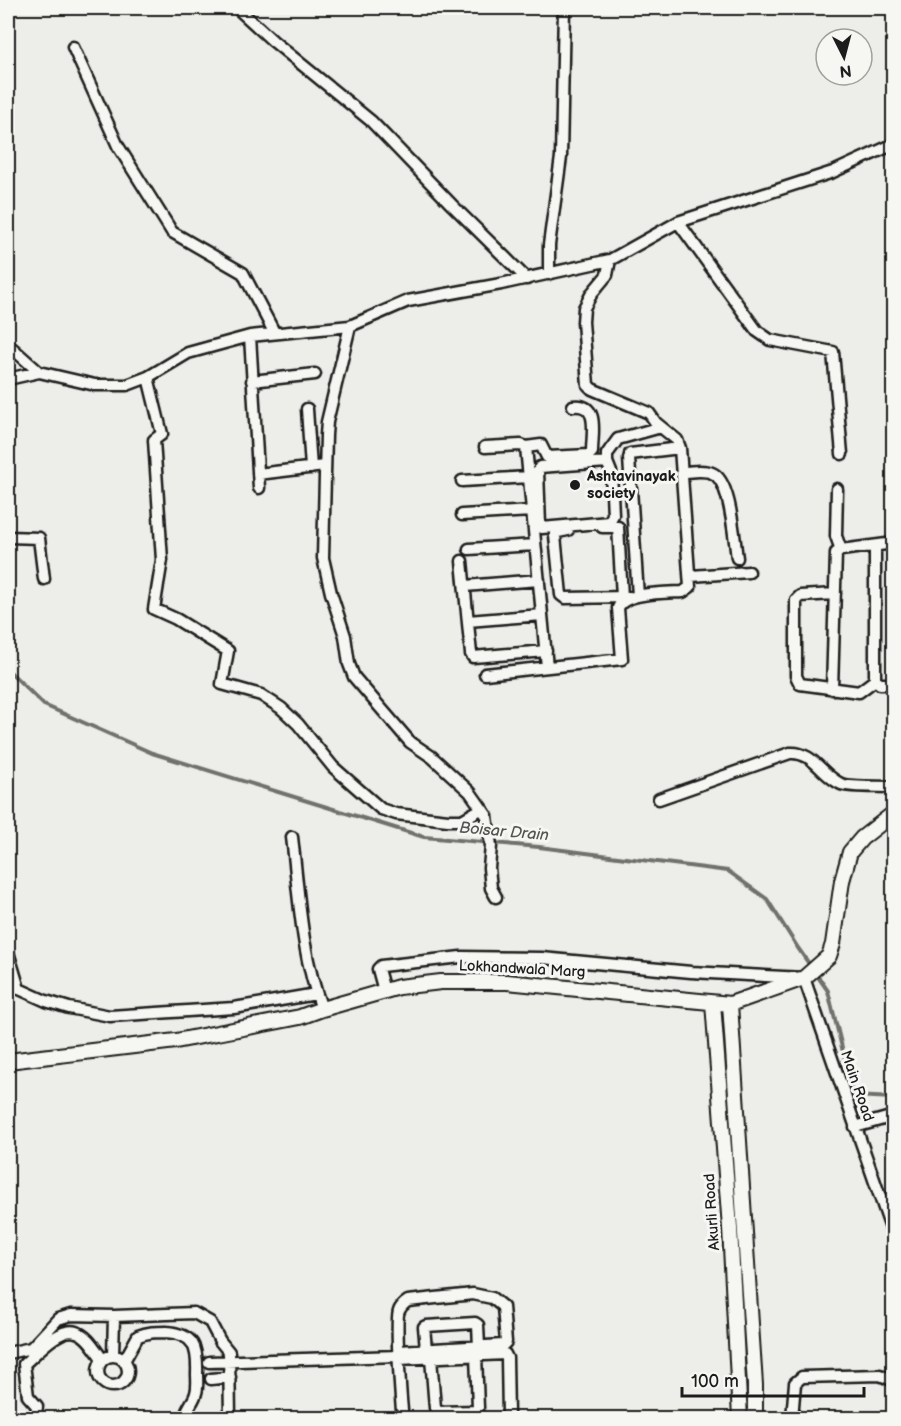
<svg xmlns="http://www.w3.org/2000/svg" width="901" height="1426" font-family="'Balsamiq Sans',sans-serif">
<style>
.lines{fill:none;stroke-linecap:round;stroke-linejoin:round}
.stream{stroke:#6f6f6d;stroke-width:4}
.minor-casing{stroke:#1c1c1c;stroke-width:15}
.tertiary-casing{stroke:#1c1c1c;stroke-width:18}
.minor{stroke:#f6f6f2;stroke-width:10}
.tertiary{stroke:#f6f6f2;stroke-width:14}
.poi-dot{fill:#1c1c1c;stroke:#f6f6f2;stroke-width:2}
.labels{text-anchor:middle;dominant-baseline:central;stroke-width:6;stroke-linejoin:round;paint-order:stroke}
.poi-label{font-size:15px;font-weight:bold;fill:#1c1c1c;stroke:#f6f6f2;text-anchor:start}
.street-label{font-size:15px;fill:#1c1c1c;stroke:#f6f6f2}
.water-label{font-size:16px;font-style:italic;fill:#535352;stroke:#f6f6f2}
</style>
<rect width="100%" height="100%" fill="#edede9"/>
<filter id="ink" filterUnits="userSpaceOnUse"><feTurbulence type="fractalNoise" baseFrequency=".0167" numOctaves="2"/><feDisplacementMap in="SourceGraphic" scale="12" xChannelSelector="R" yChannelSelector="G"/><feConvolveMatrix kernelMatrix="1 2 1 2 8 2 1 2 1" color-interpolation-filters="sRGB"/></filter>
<g filter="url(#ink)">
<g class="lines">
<path class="stream" d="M8,670L44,705L152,753L424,837L539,847L728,871L767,899L798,948L828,991L854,1096L894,1098"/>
<g class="minor-casing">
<path id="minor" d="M237,8L273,41L371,121L452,205L527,279
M73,47L118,146L172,232L243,273L274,332
M678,222L757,331L770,340L833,352L842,454
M549,274V245L561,157L564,8
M350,326L327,422L326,435L323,558L331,593L345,636L349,664L354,677L410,742L432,757L470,792L487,816L491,846L489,868L491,888L496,897
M250,336L259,488
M8,347L12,348L39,372L95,385H127L148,377L188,353L250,336L350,326L408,301L501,284L610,260L678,222L833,172L894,144
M148,377L162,434L154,440L162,560L154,609L176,619L228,651L222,684L261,695L281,708L298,724L333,767L381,809L396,814L448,820H462L481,809
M8,379L39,372
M252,381L315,374
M307,409L311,468
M485,447L521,445L526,447L547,667
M526,447L541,445L547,457L589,455L592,452C592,433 600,403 573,406
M630,454L680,448
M629,458L638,596
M607,462L540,467L538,471L540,525L542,528L609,522L613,515L611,472L607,462V454L618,439L661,427
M683,472C692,472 703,469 712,473C731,480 734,539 737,558
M258,474L324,466
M462,481L528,477
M837,489L836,536L841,550
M462,515L532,511
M602,527H618L622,597
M568,530L558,532L555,536L561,595L565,598L629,597
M8,537L39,538L44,579
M875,546V680L880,684H894
M469,549L535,545
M462,561L471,654L473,657L546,651
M691,576L749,572
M465,586L539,580
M835,594L800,596L796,600V676L800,684L859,692L875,680
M468,621L542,615
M485,674L622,659L618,608C624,592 667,593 683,592L690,587L680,448L677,440L656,423L649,413L592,389L588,385L583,322L584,308L592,293L607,275L610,260
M832,689L836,553L841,550L894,543
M659,799L790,753C813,751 822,776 841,784C850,788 882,786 894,787
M292,837C299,895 301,954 322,1009
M8,952L19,989
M8,984L46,1001L69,1008L110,1016L234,1008L316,994
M384,991L378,969L381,966L461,957L542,958L691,972L804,978L894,1237
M855,1127L894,1116
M426,1349L424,1327L426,1326L475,1323L478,1325L479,1347
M399,1351L503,1345L506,1342L503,1307L492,1298L473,1294L408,1301C405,1303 401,1306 399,1311C395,1319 401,1405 403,1418
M8,1353L31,1348L58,1319L71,1315L114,1316L194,1313L210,1322L220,1341L229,1352L230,1418
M113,1356L114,1316
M98 1371a15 15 0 1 1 30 0a15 15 0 1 1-30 0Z
M431,1358L435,1408L438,1412L475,1411L478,1408L476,1355
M399,1359L505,1354L507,1358L508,1415L505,1418
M124,1361L138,1336C148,1332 155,1332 166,1332C194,1334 198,1347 197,1374C197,1380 198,1387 196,1393C194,1402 185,1409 186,1418
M209,1362L399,1356
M211,1379L230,1377
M36,1418L37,1406L28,1396L24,1364C36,1354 60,1326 76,1332C88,1335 96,1351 103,1360
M792,1418L795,1383L802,1377L880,1375L894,1381"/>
</g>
<g class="tertiary-casing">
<path id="tertiary" d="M713,1003L730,1228L740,1418
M730,1004L755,1385V1418
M8,1061L176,1041L300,1017L322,1009L399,987L441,982H507L730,1004L804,978L829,956L833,944L842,881L850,852L862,838L894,813"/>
</g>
<use href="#minor" class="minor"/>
<use href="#tertiary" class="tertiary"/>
</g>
</g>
<circle class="poi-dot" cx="575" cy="485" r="6"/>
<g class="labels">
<g class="poi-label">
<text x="587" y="476">Ashtavinayak<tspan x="587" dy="17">society</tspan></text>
</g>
<g class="street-label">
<text transform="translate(522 969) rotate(3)">Lokhandwala Marg</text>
<text transform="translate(857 1086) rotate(71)">Main Road</text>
<text transform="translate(712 1212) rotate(-94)">Akurli Road</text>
</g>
<g class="water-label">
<text transform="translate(504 832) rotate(5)">Boisar Drain</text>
</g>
</g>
<rect width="901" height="1426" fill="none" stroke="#f6f6f2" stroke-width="30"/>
<rect x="15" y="15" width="871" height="1396" fill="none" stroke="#1c1c1c" stroke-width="2" filter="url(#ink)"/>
<g transform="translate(844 57) rotate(174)"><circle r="28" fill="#f6f6f2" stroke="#9f9f9c" stroke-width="1.5"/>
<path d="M0-4.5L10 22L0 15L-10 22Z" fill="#1c1c1c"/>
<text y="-9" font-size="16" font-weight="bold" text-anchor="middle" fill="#1c1c1c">N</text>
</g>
<path d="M682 1387v9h182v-9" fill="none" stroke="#1c1c1c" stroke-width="3"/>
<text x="691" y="1387" font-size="18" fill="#1c1c1c" stroke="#f6f6f2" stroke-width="4.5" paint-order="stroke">100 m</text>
</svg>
